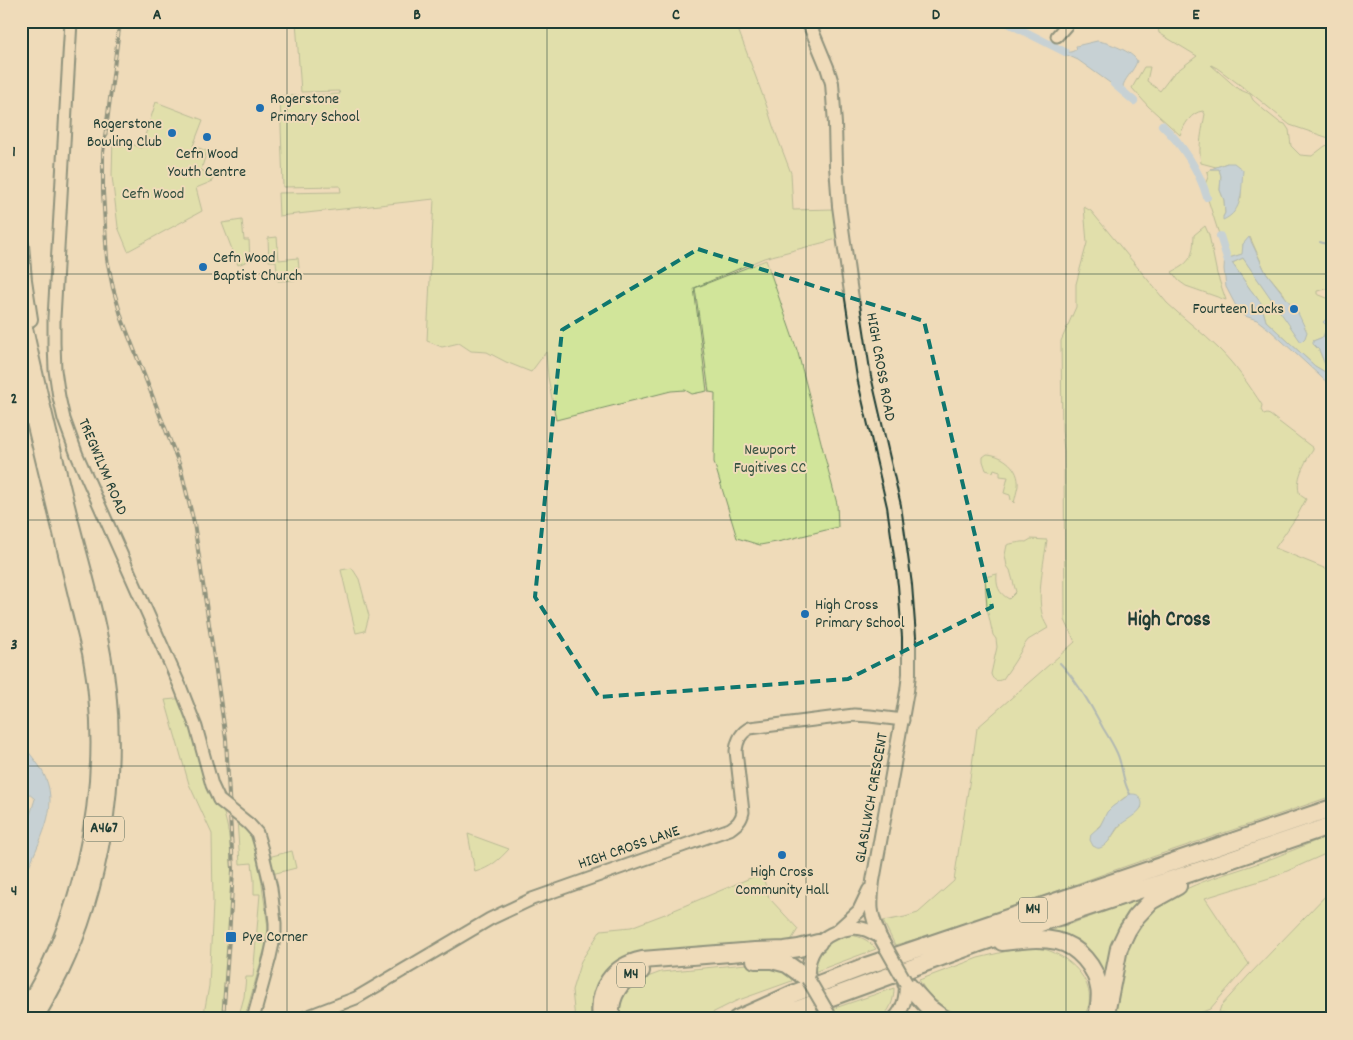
<svg xmlns="http://www.w3.org/2000/svg" width="1353" height="1040" font-family="Dekko,sans-serif">
<style>
.green{fill:#d1e59a;stroke:#789167;fill-rule:evenodd}
.water{fill:#98c6f3;stroke:#688fa7}
.lines{fill:none;stroke-linecap:round;stroke-linejoin:round}
.stream{stroke:#688fa7;stroke-width:2}
.canal{stroke:#98c6f3;stroke-width:8}
.tertiary-casing{stroke:#1f3d34;stroke-width:15}
.secondary-casing{stroke:#1f3d34;stroke-width:16}
.primary-casing{stroke:#1f3d34;stroke-width:18}
.motorway-casing{stroke:#1f3d34;stroke-width:20}
.tertiary{stroke:#efdbb9;stroke-width:11}
.secondary{stroke:#efdbb9;stroke-width:12}
.primary{stroke:#efdbb9;stroke-width:14}
.motorway{stroke:#efdbb9;stroke-width:16}
.rail-casing{stroke:#1f3d34;stroke-width:4}
.rail{stroke:#efdbb9;stroke-width:2;stroke-dasharray:5.5;stroke-linecap:butt}
.tertiary-bridge-casing{stroke:#1f3d34;stroke-width:15;stroke-linecap:butt}
.secondary-bridge-casing{stroke:#1f3d34;stroke-width:16;stroke-linecap:butt}
.tertiary-bridge{stroke:#efdbb9;stroke-width:11}
.secondary-bridge{stroke:#efdbb9;stroke-width:12}
.marked{fill:none;stroke:#0f766e;stroke-width:4;stroke-dasharray:10 6;stroke-linejoin:round}
.grid{fill:none;stroke:#1f3d34;stroke-width:1;stroke-opacity:0.55}
.poi-dot{fill:#1f6fb2;stroke:#efdbb9;stroke-width:2}
.labels{text-anchor:middle;dominant-baseline:central;stroke-width:4;stroke-linejoin:round;paint-order:stroke}
.shield{fill:#efdbb9;stroke:#5d6c5c;stroke-width:1}
.shield-label{font-size:15px;font-weight:bold;fill:#1f3d34}
.poi-label{font-size:16px;fill:#1f3d34;stroke:#efdbb9;text-anchor:start}
.park-label{font-size:16px;fill:#314e3e;stroke:#efdbb9}
.street-label{font-size:16px;fill:#1f3d34;stroke:#efdbb9}
.district-label{font-size:21px;font-weight:bold;fill:#1f3d34;stroke:#efdbb9}
.neatline{fill:none;stroke:#1f3d34;stroke-width:2}
.grid-label{font-size:16px;text-anchor:middle;font-weight:bold;fill:#1f3d34}
</style>
<rect width="100%" height="100%" fill="#efdbb9"/>
<filter id="ink" filterUnits="userSpaceOnUse"><feTurbulence type="fractalNoise" baseFrequency=".02" numOctaves="2"/><feDisplacementMap in="SourceGraphic" scale="10" xChannelSelector="R" yChannelSelector="G"/><feConvolveMatrix kernelMatrix="1 2 1 2 8 2 1 2 1" color-interpolation-filters="sRGB"/></filter>
<g filter="url(#ink)">
<path class="green" d="M296,21H735L767,107L773,126L791,173L793,210L834,209L837,239L764,258L694,288L707,391L692,394L685,390L671,391L556,420L548,377L546,352L531,372L506,362L487,352L471,351L459,343L442,347L427,341L434,199L279,216L278,193L341,192L340,186L283,187L280,96L340,94L339,91L301,92Z
M1157,21H1332V139L1290,125L1251,93L1217,68L1211,65L1238,89L1250,94L1253,100L1264,110L1279,122L1285,124L1289,130L1291,146L1300,155L1312,156L1325,146L1332,144V288L1317,291V294L1332,300V318L1330,316L1324,322L1327,326L1323,337L1313,341L1319,350L1327,369L1325,372L1315,366L1266,321L1261,303L1250,289L1232,263L1243,258L1301,341L1284,294L1265,271L1250,237L1243,244V254L1229,258L1225,253L1204,187L1208,177L1207,172L1211,169H1219L1221,176L1220,190L1224,200L1225,213L1223,217L1241,198V191L1227,163L1216,167L1201,163C1198,146 1202,131 1205,114L1203,111C1191,112 1184,125 1180,135L1148,106L1132,88L1144,67H1150L1147,81L1160,91L1173,74L1197,56L1159,33Z
M156,102L203,120L193,146L207,151L201,170L213,175V181L196,188L202,211L128,251L118,227L112,176L113,136L141,148Z
M1084,207L1091,211L1167,303C1184,319 1203,333 1219,349C1236,366 1249,385 1262,405L1261,410L1264,415L1267,414L1270,415L1313,448V450C1305,462 1294,480 1300,495L1306,499L1297,516L1275,548L1324,568L1332,574V796C1259,822 1185,845 1112,871C1040,897 969,925 895,945L883,921L905,917L918,913L954,881C961,830 971,779 977,728L1075,642L1065,620L1064,451L1062,431L1061,341L1076,307V284L1087,243ZM1125,797L1142,807C1136,814 1129,816 1123,822C1117,828 1113,836 1108,842L1097,828C1103,824 1104,816 1109,811C1113,805 1120,802 1125,797Z
M242,220L244,240H249L250,260L238,265L222,223Z
M1205,226L1209,235L1217,274L1226,300L1186,286L1179,281L1172,272C1191,262 1193,257 1194,235Z
M277,237L279,260L298,258L299,268L296,267L297,280L278,281L276,261H269L268,238Z
M766,260L798,353L837,504L838,527L782,541L760,545L737,538L714,462L715,393L709,392L695,288Z
M987,454C1003,455 1020,468 1018,486C1017,492 1015,497 1014,503L1011,500L1010,495L1004,493L1008,477L1000,476V471L994,469L993,472L986,470L983,461V457Z
M1031,539L1047,540C1044,562 1036,596 1043,617C1044,621 1046,624 1048,628L1028,640L1025,644L1015,661L1003,679C997,682 993,681 991,674L997,647L996,639L993,635L987,608L985,577L997,574C996,585 998,593 1009,599L1016,592L1010,570L1007,566L1005,555L1007,545C1009,544 1024,541 1026,542Z
M352,568L359,579L369,616L365,631L356,633L341,570Z
M185,698L219,800C234,834 232,878 231,915C229,949 226,984 223,1019H203L209,986L213,903L212,834L189,784L165,700Z
M237,819L252,835L261,878L268,928L265,947L245,1017L244,1019H238L244,997L246,977H253L260,894H254V880L252,863L240,864Z
M468,834L509,849C499,860 490,868 475,872Z
M1332,834V851L1276,876L1205,898L1249,964L1210,1009L1184,1019H1112C1117,990 1119,956 1135,931C1138,927 1142,923 1146,919C1175,886 1213,879 1253,865C1280,856 1306,845 1332,834Z
M292,851L296,868L268,875L264,858Z
M762,873L769,898L798,929L790,942L639,952C633,954 625,955 620,959C598,973 589,993 591,1019H575L572,990L581,961L601,930L631,927L665,914Z
M1332,889V1019H1241L1229,1014L1219,1012L1221,1006L1249,975Z
M1149,896L1104,1004L1096,967L1039,935Z
M845,935C858,935 868,939 876,949L814,972C814,960 820,947 830,941C834,938 840,937 845,935Z
M1016,949C1026,949 1038,947 1047,950C1069,957 1093,979 1089,1004C1088,1009 1085,1014 1083,1019H968L945,1008L928,994L919,980L978,958Z
M757,963C773,963 783,966 792,981L736,1001L700,1019H620V1018L619,1006L623,996L633,985L645,978L661,972Z
M894,988C894,1001 890,1011 880,1019H842L832,1009Z"/>
<path class="water" d="M1097,41C1108,42 1133,52 1137,61C1134,71 1123,80 1123,87L1120,90L1078,60L1056,50L1058,47C1064,53 1070,54 1077,49L1076,46Z
M1227,163H1234L1243,170C1241,189 1244,211 1223,220V217L1225,213L1224,200L1220,190L1221,176L1219,169H1211Z
M1249,237L1265,271L1298,313L1307,332L1305,338L1301,342L1243,258L1232,263L1250,289L1261,303L1266,321L1315,366L1325,372L1327,369L1319,350L1313,344V341L1323,337L1327,326L1323,322L1330,316L1332,318V330L1328,327L1324,337L1332,347V387L1270,330L1257,320L1245,316L1237,308L1226,287L1224,269L1225,253L1229,258L1242,254L1243,244Z
M21,744C26,748 30,754 34,759C61,792 49,821 33,857C29,865 27,874 21,881V837L27,825L35,799L21,787Z
M1130,794C1135,794 1138,794 1140,798C1149,811 1125,819 1118,827C1113,833 1109,845 1100,848C1097,849 1096,847 1093,846L1090,840L1091,834L1100,826L1107,812L1112,807Z"/>
<g class="lines">
<path class="stream" d="M1320,242L1332,246
M1060,663C1078,682 1091,705 1103,728C1108,736 1113,744 1117,753C1123,766 1122,781 1130,794"/>
<path class="canal" d="M1004,21L1065,52
M1114,84L1134,101
M1162,125C1182,144 1199,170 1207,197
M1220,236L1228,261"/>
<g class="tertiary-casing">
<path id="tertiary" d="M71,21L54,318V343L55,370L59,397L64,419L77,455L180,686L196,727L212,785L219,800
M1057,36L1070,21
M249,824L257,833L262,850L271,888L275,923V934L270,957L253,1019
M301,1019L356,998L490,919L532,899L730,829C737,824 741,821 743,812L736,751C737,741 740,733 750,728L854,715L870,716L903,720"/>
</g>
<g class="secondary-casing">
<path id="secondary" d="M808,21L827,67L832,83L835,124L836,166L839,206L849,279L864,377L894,506L905,585L909,637V674L907,691L873,881C870,907 870,913 880,937
M837,931L859,911L869,890
M808,979C806,955 819,935 843,930C847,929 853,927 858,928C866,928 873,933 880,937
M894,1019C904,1009 906,997 906,983"/>
</g>
<g class="primary-casing">
<path id="primary" d="M21,245L24,280L30,319
M21,309C36,382 54,454 72,526C86,580 102,633 108,689C118,781 101,889 61,972C53,988 44,1004 35,1019
M21,368L90,653C92,666 95,680 96,694C107,800 80,926 21,1015"/>
</g>
<g class="motorway-casing">
<path id="motorway" d="M1002,942C1019,940 1039,937 1057,941C1078,946 1096,967 1099,988C1101,996 1099,1004 1098,1012
M755,960H772L787,964L808,979
M906,983L929,1008L944,1019
M601,1019C597,989 613,966 642,960L755,951L785,950L799,948L818,943
M611,1019C609,997 620,978 641,971
M737,1019L795,993L866,966L1332,808
M776,1019L793,1011L977,944L1209,867L1332,825
M1105,1019L1119,948L1127,931L1136,917L1151,901L1178,886"/>
</g>
<use href="#tertiary" class="tertiary"/>
<use href="#secondary" class="secondary"/>
<use href="#primary" class="primary"/>
<use href="#motorway" class="motorway"/>
<g class="rail-casing">
<path id="rail" d="M120,21L103,153V192L107,259L113,288L122,319L180,466L194,523L226,739L233,870L229,938L223,1019"/>
</g>
<use href="#rail" class="rail"/>
<g class="tertiary-bridge-casing">
<path id="tertiary-bridge" d="M219,800L249,824"/>
</g>
<g class="secondary-bridge-casing">
<path id="secondary-bridge" d="M880,937L906,983
M808,979L829,1015"/>
</g>
<use href="#tertiary-bridge" class="tertiary-bridge"/>
<use href="#secondary-bridge" class="secondary-bridge"/>
</g>
</g>
<path d="M0 0H1353V1040H0ZM698,249L924,321L992,607L848,679L599,697L535,597L562,330Z" fill="#efdbb9" fill-opacity=".55" fill-rule="evenodd"/>
<path class="marked" d="M698,249L924,321L992,607L848,679L599,697L535,597L562,330Z"/>
<path class="grid" d="M287,21V1019M547,21V1019M806,21V1019M1066,21V1019M21,274H1332M21,520H1332M21,766H1332"/>
<g class="poi-dot">
<circle cx="260" cy="108" r="5"/>
<circle cx="172" cy="133" r="5"/>
<circle cx="207" cy="137" r="5"/>
<circle cx="203" cy="267" r="5"/>
<circle cx="1294" cy="309" r="5"/>
<circle cx="805" cy="614" r="5"/>
<circle cx="782" cy="855" r="5"/>
<rect x="225" y="931" width="12" height="12" rx="2.5"/>
</g>
<g class="labels">
<g class="shield">
<rect x="84" y="816.5" width="40" height="25" rx="4"/>
<rect x="1019" y="897.5" width="28" height="25" rx="4"/>
<rect x="617" y="962.5" width="28" height="25" rx="4"/>
</g>
<g class="shield-label">
<text x="104" y="829">A467</text>
<text x="1033" y="910">M4</text>
<text x="631" y="975">M4</text>
</g>
<g class="poi-label">
<text x="270" y="99">Rogerstone<tspan x="270" dy="18">Primary School</tspan></text>
<text x="162" y="124" text-anchor="end">Rogerstone<tspan x="162" dy="18">Bowling Club</tspan></text>
<text x="207" y="154" text-anchor="middle">Cefn Wood<tspan x="207" dy="18">Youth Centre</tspan></text>
<text x="213" y="258">Cefn Wood<tspan x="213" dy="18">Baptist Church</tspan></text>
<text x="1284" y="309" text-anchor="end">Fourteen Locks</text>
<text x="815" y="605">High Cross<tspan x="815" dy="18">Primary School</tspan></text>
<text x="782" y="872" text-anchor="middle">High Cross<tspan x="782" dy="18">Community Hall</tspan></text>
<text x="242" y="937">Pye Corner</text>
</g>
<g class="park-label">
<text x="153" y="194">Cefn Wood</text>
<text x="770" y="450">Newport<tspan x="770" dy="18">Fugitives CC</tspan></text>
</g>
<g class="street-label">
<text transform="translate(880 367) rotate(80)">HIGH CROSS ROAD</text>
<text transform="translate(102 467) rotate(67)">TREGWILYM ROAD</text>
<text transform="translate(872 798) rotate(-80)">GLASLLWCH CRESCENT</text>
<text transform="translate(629 848) rotate(-19)">HIGH CROSS LANE</text>
</g>
<g class="district-label">
<text x="1169" y="621">High Cross</text>
</g>
</g>
<rect width="1353" height="1040" fill="none" stroke="#efdbb9" stroke-width="55"/>
<rect x="28" y="28" width="1298" height="984" class="neatline"/>
<g class="grid-label">
<text x="157" y="19">A</text>
<text x="417" y="19">B</text>
<text x="676" y="19">C</text>
<text x="936" y="19">D</text>
<text x="1196" y="19">E</text>
<text x="14" y="156">1</text>
<text x="14" y="403">2</text>
<text x="14" y="649">3</text>
<text x="14" y="895">4</text>
</g>
</svg>
